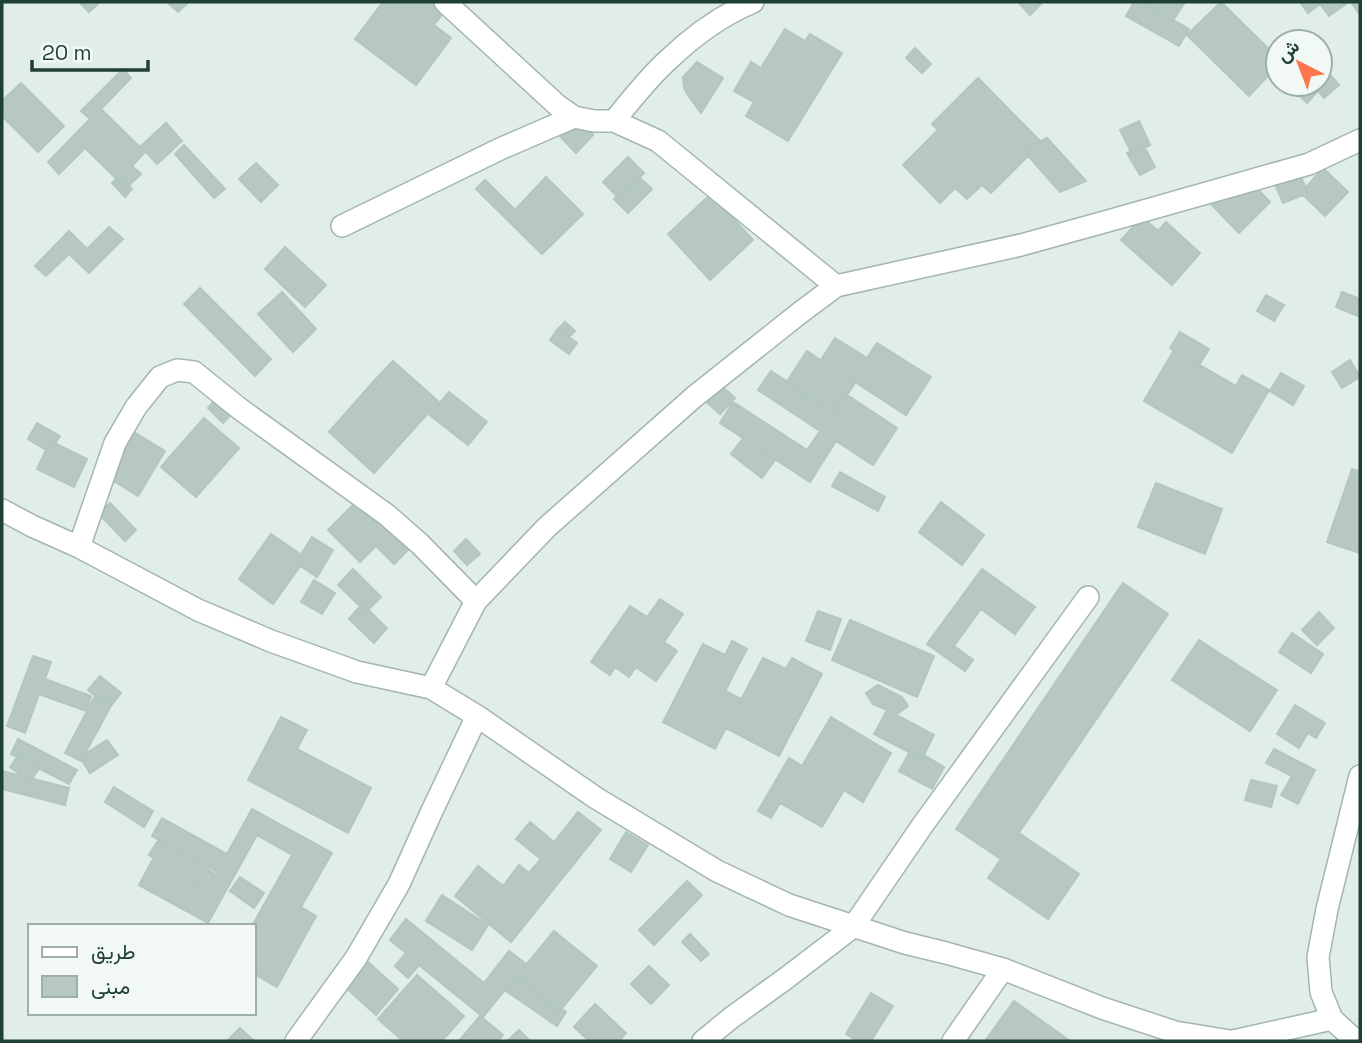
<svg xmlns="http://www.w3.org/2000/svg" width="1362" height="1043" font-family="'Space Grotesk',Vazirmatn,sans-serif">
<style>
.building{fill:#b6c8c0;stroke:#b2c7be;stroke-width:2}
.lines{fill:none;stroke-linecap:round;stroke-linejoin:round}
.minor-casing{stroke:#a3b6ae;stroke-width:24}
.minor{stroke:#fff;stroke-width:21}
</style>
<rect width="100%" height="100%" fill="#e1ede7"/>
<path class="building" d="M79,2H100L89,12Z
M167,2H189L178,12Z
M383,2H430L444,12L434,25L451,38L416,85L355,39Z
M1018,2H1043L1030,15Z
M1134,2H1142L1189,29L1179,46L1126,16Z
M1138,2H1185L1172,22Z
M1221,2L1278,58V65L1249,96L1187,35Z
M1300,2H1349L1329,16L1320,4L1308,13Z
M1351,2H1360V11L1358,12Z
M785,29L805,41L810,34L842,53L788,141L746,116L754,102L734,91L751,62L761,68Z
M915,48L931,64L922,73L906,58Z
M697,62L723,78L701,113L687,94L684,88L683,77Z
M1320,63L1339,85L1324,98L1312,84H1320Z
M123,69L131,78L101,109L145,152L132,166L141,174L126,188L85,148L59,174L48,162L90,119L81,111Z
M978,78L1041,142L1023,150L1028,156L991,193L982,185L967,199L955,188L940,203L903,165L938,130L932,124Z
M21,83L64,126L38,152L2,116V101Z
M1288,84H1311L1318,91L1307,103Z
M568,109L593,135L576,153L550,126Z
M1139,121L1150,145L1132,154L1120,130Z
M166,123L182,141L157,164L141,146Z
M1047,138L1086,181L1060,192L1023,150Z
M1143,144L1155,167L1140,175L1127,153Z
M184,145L225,189L214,198L175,154Z
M628,157L644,173L619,198L603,182Z
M256,163L278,185L261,202L239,179Z
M1296,166L1308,193L1283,203L1272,177Z
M1323,168L1348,192L1325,216L1301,193Z
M637,175L652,189L628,213L614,199Z
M119,176L132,189L125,197L112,183Z
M546,177L583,214L542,254L476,189L485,180L515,210Z
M1246,177L1270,202L1239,233L1205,198Z
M711,194L753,240L710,280L668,234Z
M1142,217L1158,231L1166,222L1200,253L1172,285L1121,240Z
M109,227L123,239L89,273L69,254L46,276L35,266L69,231L87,249Z
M285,247L326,285L305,307L265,269Z
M200,288L271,359L255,376L184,304Z
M282,292L316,329L293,352L258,314Z
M1342,292L1360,299V317L1336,307Z
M1266,295L1284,305L1274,321L1257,311Z
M565,322L575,331L566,340L556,331Z
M558,329L577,343L569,354L550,340Z
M1180,332L1209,349L1199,365L1170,348Z
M835,338L867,358L877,343L931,377L906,415L821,360Z
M1174,350L1236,386L1242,375L1269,390L1232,453L1144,401Z
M807,351L855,383L834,414L786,383Z
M1350,360L1360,377L1342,388L1332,372Z
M393,361L439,402L420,422L374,381Z
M771,371L833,412L844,393L897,428L873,465L836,441L810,482L720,423L733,402L807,450L820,431L758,390Z
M1281,373L1304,386L1293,405L1270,391Z
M374,381L420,422L374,473L329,432Z
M716,381L735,398L720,414L701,397Z
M222,392L238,407L223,423L208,408Z
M449,392L487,422L468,445L430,415Z
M204,418L239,448L196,497L161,467Z
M37,423L60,436L49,452L28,439Z
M134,432L165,451L138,496L106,476Z
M744,437L775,460L762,478L731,454Z
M50,441L87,459L74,487L37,469Z
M1352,469L1360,472V553L1327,542Z
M840,472L885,497L878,511L832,486Z
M1156,483L1222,509L1205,554L1138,527Z
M364,494L415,543L394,564L376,546L360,562L328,530Z
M941,502L984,535L962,565L919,532Z
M110,503L136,530L125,541L99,514Z
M271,534L306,558L273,604L239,579Z
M312,537L333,550L317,577L296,563Z
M466,539L480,554L467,565L454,551Z
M353,569L381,597L366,612L338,585Z
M982,569L1035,607L1015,634L981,609L954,646L973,660L965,671L927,644Z
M314,580L335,593L322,614L301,602Z
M1123,583L1168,614L1001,859L956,829Z
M660,599L683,614L664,642L677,651L656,681L636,667L629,677L615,667L610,675L591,662L630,606L647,617Z
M362,604L387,628L374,643L349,619Z
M818,611L841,619L830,650L806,641Z
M1319,612L1334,628L1317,645L1302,630Z
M850,620L934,656L917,697L832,660Z
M1292,633L1323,654L1311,673L1279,652Z
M1199,640L1239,666L1213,707L1172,680Z
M732,641L747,649L725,691L741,699L715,749L663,722L703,644L725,655Z
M33,656L51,662L45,679L91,696L86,711L39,694L25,733L7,726Z
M763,658L786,669L792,658L822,674L779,756L726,728Z
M1239,666L1277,690L1250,731L1213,707Z
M100,676L121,693L110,707L88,690Z
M878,685L902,697L908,706L897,714L873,704L866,693Z
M96,694L113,702L81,761L65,753Z
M1295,705L1325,723L1316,738L1308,733L1299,748L1277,734Z
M887,710L934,735L922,759L874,734Z
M281,717L307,730L297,749L371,788L348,833L248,780Z
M831,717L891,753L863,802L844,790L822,827L780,803L771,818L758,811L789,758L802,766Z
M18,739L77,770L69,784L11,754Z
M107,740L118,755L90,773L80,757Z
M912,748L944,767L932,789L899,771Z
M1274,749L1315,770L1298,804L1281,795L1292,776L1266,763Z
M21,752L41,766L30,781L10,767Z
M2,771L69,788L65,805L2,789Z
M1251,780L1277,786L1271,807L1245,800Z
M114,787L153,811L144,827L105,802Z
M252,809L332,853L301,907L316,916L277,987L254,974V926H252L292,855L257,835L208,923L139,885L153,859L207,889L217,872L152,836L162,818L227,854Z
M578,812L601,830L511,942L455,896L478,866L503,886L519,865L529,873L541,859L516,839L530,822L554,842Z
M626,832L648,845L631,872L610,859Z
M1019,833L1079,874L1048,919L988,878Z
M159,839L215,874L207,891L149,855Z
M240,877L264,893L254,908L230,891Z
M687,881L702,895L654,945L639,930Z
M442,895L488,925L472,950L426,921Z
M406,919L484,983L509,951L526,964L483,1017L419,965L408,978L395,966L406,953L390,940Z
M554,931L597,966L558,1013L516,977Z
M690,934L709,954L701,961L682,942Z
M368,962L398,989L376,1015L345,987Z
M649,966L669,985L651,1004L631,984Z
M417,975L464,1016L442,1041H403L378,1019Z
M517,976L566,1012L557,1026L506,991Z
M871,993L893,1006L871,1041H857L846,1034Z
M1014,1001L1070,1041H985Z
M595,1004L626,1033L619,1041H589L574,1027Z
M480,1016L503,1035L498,1041H459Z
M240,1028L253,1040L252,1041H227Z
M519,1030L530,1041H507Z"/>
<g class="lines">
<g class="minor-casing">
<path id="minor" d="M445,2L557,105L574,117
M614,121C631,100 648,78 668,60C692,37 722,15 753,2
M342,226L500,149L574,117L594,121H614L658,141L836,286
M2,510L32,526L79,547L198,610L271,641L357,672L431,688
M79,547L115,443L136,407L160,377L177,370L194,372L240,409L387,515L420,544L476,601
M296,1041L356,958L399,884L431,813L477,716
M703,1041L731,1018L785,979L853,927L922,826L1088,597
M953,1041L1003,969
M1230,1041L1175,1032L1102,1008L1003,969L946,953L905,943L789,905L717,871L596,798L477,716L431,688L476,601L547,527L694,397L801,312L836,286L1021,245L1115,219L1309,164L1360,140
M1233,1041L1332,1019
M1356,1041L1332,1019L1321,992L1318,957L1327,909L1360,776"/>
</g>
<use href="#minor" class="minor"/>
</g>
<rect width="1362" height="1043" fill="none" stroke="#1f4036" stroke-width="7"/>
<rect x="28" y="924" width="228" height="91" fill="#f2f9f5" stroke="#9eafa9" stroke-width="2"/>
<rect x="42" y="947" width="35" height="10" fill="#ffffff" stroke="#9eafa9" stroke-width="2"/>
<text x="91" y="959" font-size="21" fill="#1f4036">طريق</text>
<rect x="42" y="976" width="35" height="21" fill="#b6c8c0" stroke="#9eafa9" stroke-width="2"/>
<text x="91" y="994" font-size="21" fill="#1f4036">مبنى</text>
<g transform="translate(1299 63) rotate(318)"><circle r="33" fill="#f2f9f5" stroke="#9eafa9" stroke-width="2"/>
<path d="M0-5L12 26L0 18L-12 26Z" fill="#ff754d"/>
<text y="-10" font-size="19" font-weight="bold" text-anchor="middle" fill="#1f4036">ش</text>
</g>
<path d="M32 60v10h116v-10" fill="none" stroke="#1f4036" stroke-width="3.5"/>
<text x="42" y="60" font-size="21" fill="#1f4036" stroke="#f2f9f5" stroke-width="5" paint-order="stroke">20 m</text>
</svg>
